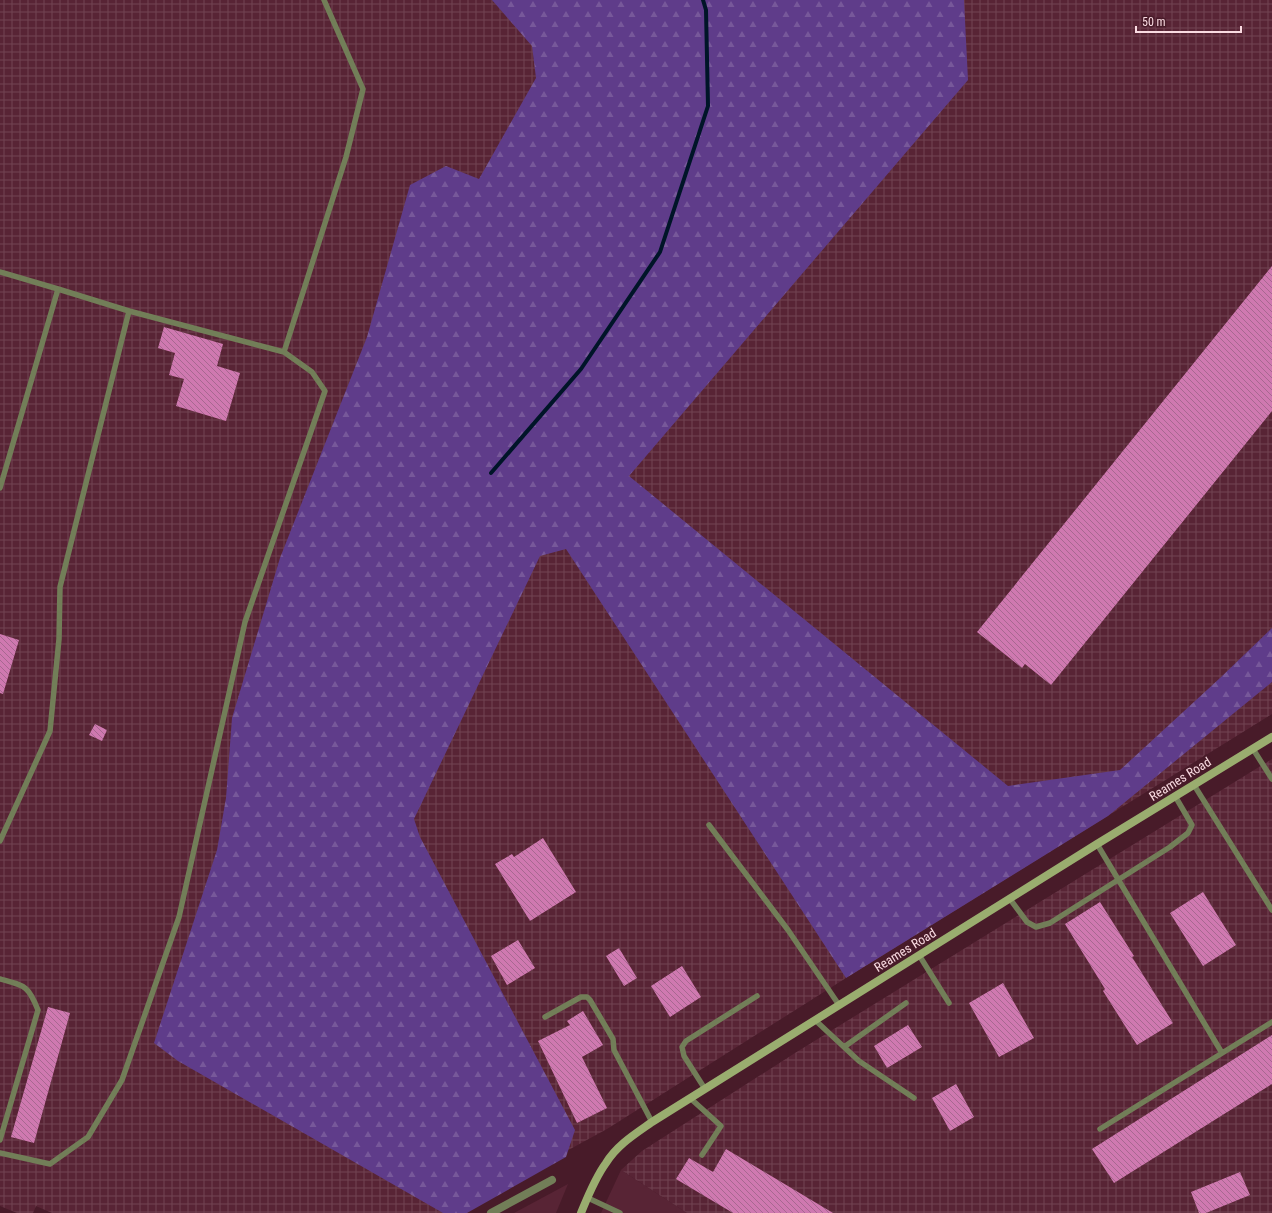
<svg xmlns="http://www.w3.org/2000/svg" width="1272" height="1213" font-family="'Roboto Condensed',sans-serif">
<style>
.built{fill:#582435}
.industrial{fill:url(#industrial-grid)}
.forest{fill:url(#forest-firs)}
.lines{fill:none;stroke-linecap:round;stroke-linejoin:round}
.stream{stroke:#001528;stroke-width:4}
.building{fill:url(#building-back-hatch)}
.service{stroke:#727e58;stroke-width:5.5}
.minor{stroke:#727e58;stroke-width:8}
.secondary{stroke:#9aad6f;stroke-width:8}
.labels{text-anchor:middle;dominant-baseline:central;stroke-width:4;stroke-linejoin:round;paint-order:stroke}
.street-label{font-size:13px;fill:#fadbe2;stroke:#481b29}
</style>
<defs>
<pattern id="industrial-grid" width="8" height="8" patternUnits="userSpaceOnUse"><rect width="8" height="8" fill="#582435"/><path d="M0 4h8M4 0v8" fill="none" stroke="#714352"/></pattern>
<pattern id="forest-firs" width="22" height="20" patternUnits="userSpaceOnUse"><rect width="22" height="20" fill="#5f3c8a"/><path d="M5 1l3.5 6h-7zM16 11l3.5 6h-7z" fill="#77589a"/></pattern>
<pattern id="building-back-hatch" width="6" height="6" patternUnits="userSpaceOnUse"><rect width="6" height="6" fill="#cf79b0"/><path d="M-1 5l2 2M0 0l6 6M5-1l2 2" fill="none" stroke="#a76890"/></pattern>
</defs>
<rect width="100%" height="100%" fill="#481b29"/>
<path class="built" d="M621,1170L687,1213H601Z
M568,1184L556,1213H514Z"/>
<path class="industrial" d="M0,0H1272V714L846,978L607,1129L452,1213H52L36,1206L33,1213H17L0,1206Z
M1272,759V1213H687L621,1170L642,1151L795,1053Z"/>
<path class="forest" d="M492,0H964L968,80L629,476L1008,786L1120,770L1220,678L1272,628V682L1108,816L846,978L566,549L540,556L414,819L420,837L575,1130L566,1157L467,1213H443L178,1061L154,1043L217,850L226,798L232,718L280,558L367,337L410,185L446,166L479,179L536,78L532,46Z"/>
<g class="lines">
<path class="stream" d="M491,473L581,369L660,252L708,106L706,10L703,0"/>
</g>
<path class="building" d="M1272,266V411L1051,685L1025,664L1022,668L977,632Z
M164,327L223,344L217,366L240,373L226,421L176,406L184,379L169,375L175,353L158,348Z
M0,634L19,640L3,694L0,693Z
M95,724L107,730L102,741L89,735Z
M543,838L576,892L530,921L495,864L512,854L514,857Z
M1203,892L1236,945L1203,966L1170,913Z
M1100,902L1134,956L1132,957L1173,1023L1137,1045L1103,991L1105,989L1065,924Z
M518,940L535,968L507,985L491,956Z
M619,948L637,978L624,986L606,956Z
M682,966L701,997L670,1017L651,986Z
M1003,983L1034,1038L999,1057L969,1003Z
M48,1007L70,1013L34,1143L11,1137Z
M583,1011L603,1045L582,1057L607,1108L577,1123L538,1041L570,1025L567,1021Z
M908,1025L922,1047L887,1068L874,1046Z
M1272,1035V1084L1114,1183L1092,1149Z
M956,1084L974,1117L950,1131L932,1098Z
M726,1149L833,1213H733L676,1179L689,1158L713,1172Z
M1240,1172L1250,1195L1206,1213H1199L1191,1192Z"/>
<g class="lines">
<path class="service" d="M0,272L58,289L0,488
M284,352L346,157L363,89L324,0
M1253,749L1272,779
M1194,785L1272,910
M709,825L788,930L839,1005
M0,841L50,731L59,639L60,587L129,311L58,289
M1097,844L1222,1053
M1010,899L1027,922L1036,927L1050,923L1170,847L1188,833L1192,825L1175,796
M919,955L949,1003
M0,979C25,986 28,985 38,1010L0,1140
M545,1017L581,997H587L590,1000L613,1039L614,1050L652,1122
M815,1020L859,1061L914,1098
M844,1047L906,1003
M705,1089L684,1056L682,1047L686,1041L757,996
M690,1098L721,1126L702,1155
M1100,1129L1272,1022
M0,1153L50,1164L88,1137L122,1080L179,917L245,622L325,391L312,372L284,352L129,311
M588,1198L620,1213"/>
<path class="minor" d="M491,1213L552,1180"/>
<path class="secondary" d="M581,1213C588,1196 595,1178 606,1163C617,1145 635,1134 652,1122L1097,844L1272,737"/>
</g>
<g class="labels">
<g class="street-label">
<text transform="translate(1180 779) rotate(-32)">Reames Road</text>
<text transform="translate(905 950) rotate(-32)">Reames Road</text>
</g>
</g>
<path d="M1136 26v6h105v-6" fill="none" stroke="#fadbe2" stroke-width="2"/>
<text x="1142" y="26" font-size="12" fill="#fadbe2" stroke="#481b29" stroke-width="3" paint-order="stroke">50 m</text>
</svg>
